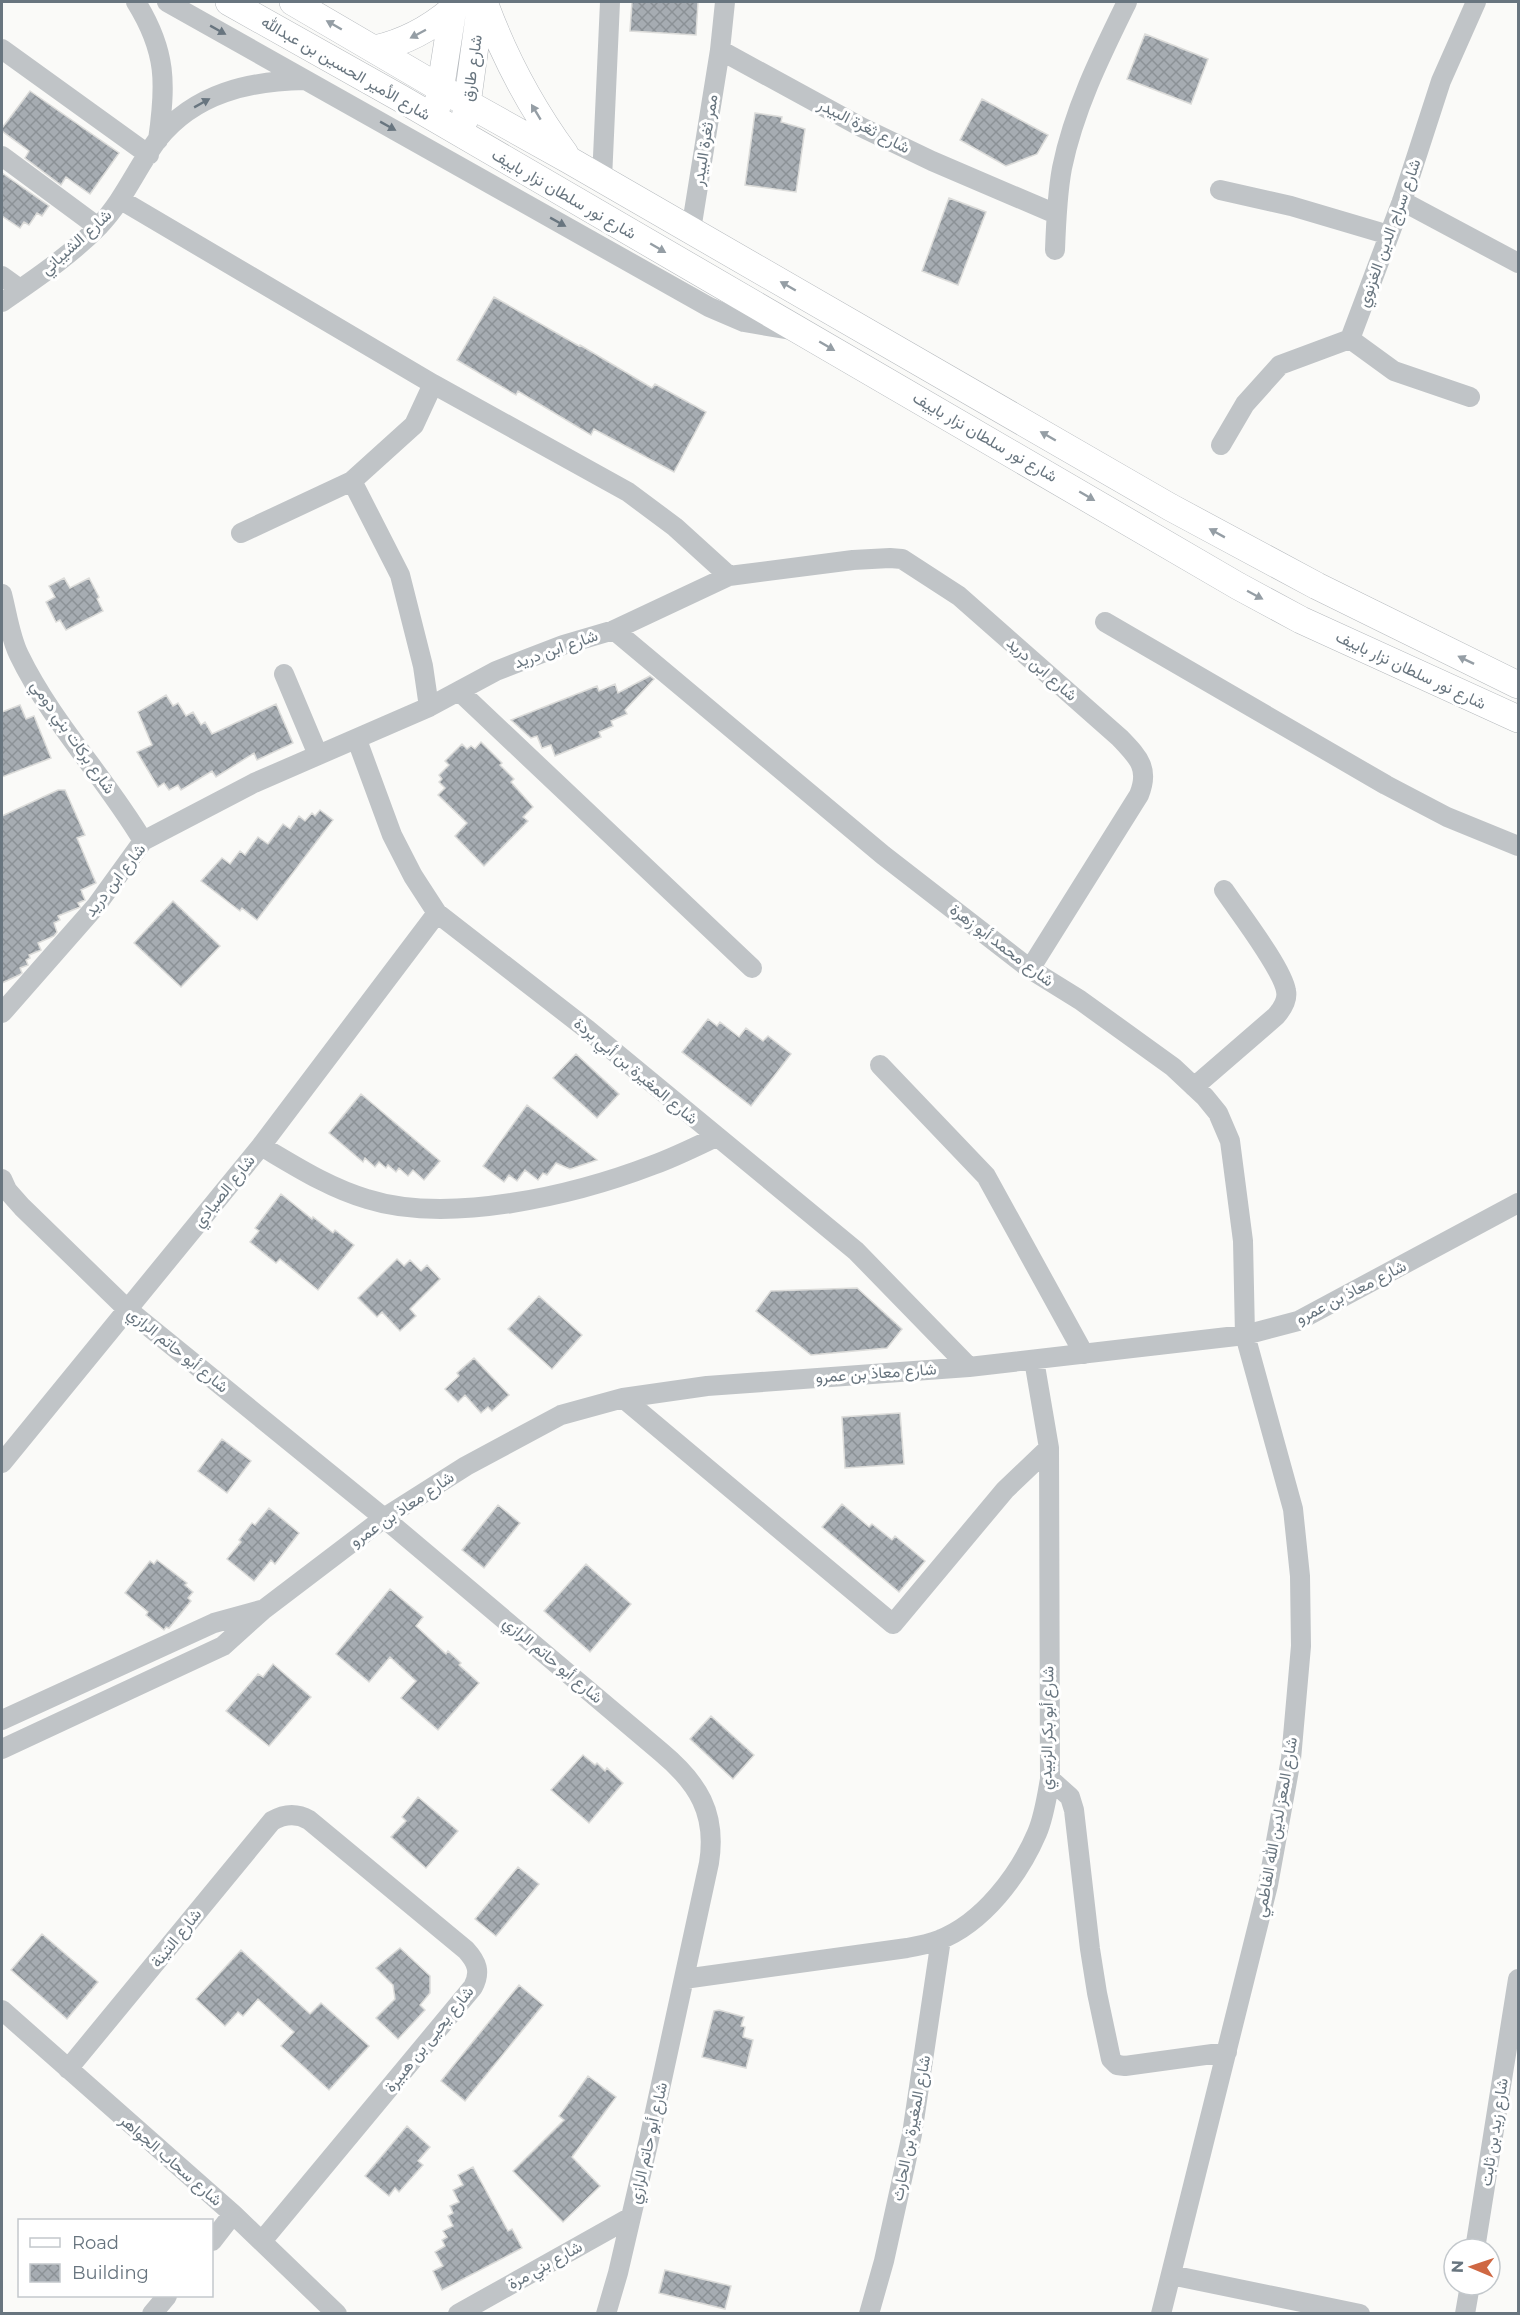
<svg xmlns="http://www.w3.org/2000/svg" width="1520" height="2315" font-family="Montserrat,Vazirmatn,sans-serif">
<style>
.building{fill:url(#building-cross-hatch);stroke:#dcdcda;stroke-width:1.5}
.lines{fill:none;stroke-linecap:round;stroke-linejoin:round}
.secondary-casing{stroke:#b5b9bd;stroke-width:28}
.street{stroke:#c0c4c7;stroke-width:20}
.secondary{stroke:#fff;stroke-width:27}
.oneway{fill:#959ea5}
.oneway2{fill:#68757f}
.labels{text-anchor:middle;dominant-baseline:central;stroke-width:6;stroke-linejoin:round;paint-order:stroke}
.street-label{font-size:16px;fill:#68757f;stroke:#fff}
</style>
<defs>
<pattern id="building-cross-hatch" width="8" height="8" patternUnits="userSpaceOnUse" patternTransform="scale(1.5)"><rect width="8" height="8" fill="#a6acb2"/><path d="M0 0l8 8M0 8l8-8" fill="none" stroke="#8b9196"/></pattern>
</defs>
<rect width="100%" height="100%" fill="#fafaf8"/>
<path class="building" d="M632,2H698L696,35L630,31Z
M1145,34L1208,59L1191,104L1127,79Z
M30,91L119,153L90,194L66,177L61,185L25,158L29,151L2,131V128Z
M982,99L1048,135L1037,154L1006,166L960,140Z
M755,113L782,117L781,122L805,129L796,192L745,185Z
M2,173L49,206L42,216L37,213L29,225L24,222L20,228L2,216Z
M949,198L986,212L958,285L922,271Z
M494,297L579,346L580,345L652,388L655,384L706,412L674,472L594,429L591,435L518,391L516,395L457,360Z
M64,578L70,588L89,578L99,597L97,599L103,611L66,630L60,620L56,622L46,602L55,597L49,586Z
M650,676L654,679L625,710L627,714L611,721L613,726L599,732L601,737L555,756L551,745L542,748L537,736L531,738L511,720L597,686L599,691L615,684L618,693Z
M166,695L173,706L178,703L186,716L193,712L201,725L205,722L212,734L276,704L293,743L257,760L254,753L216,777L212,771L181,790L178,785L169,790L164,783L158,787L137,752L152,745L138,712Z
M20,705L26,719L34,716L51,758L2,777V712Z
M481,742L502,763L500,765L514,779L511,782L533,807L523,817L528,821L484,866L455,836L467,823L438,795L445,788L439,782L442,779L439,775L449,765L445,761L462,744L467,749L471,746L475,749Z
M58,790H65L85,835L77,838L96,883L81,890L85,900L78,903L80,907L58,916L60,920L54,923L57,932L54,936L38,943L41,950L29,955L30,958L26,960L28,965L20,968L22,973L19,975L2,983V816Z
M320,810L333,820L257,920L242,908L240,911L201,881L222,858L230,864L240,851L245,855L258,837L268,844L283,824L290,829L299,816L305,821L312,813L315,816Z
M173,901L220,946L181,987L134,943Z
M708,1019L717,1026L720,1022L739,1037L746,1028L763,1041L768,1036L791,1054L751,1106L682,1052Z
M576,1054L619,1094L597,1118L553,1078Z
M361,1094L440,1161L424,1180L413,1170L408,1176L399,1168L396,1172L388,1165L386,1168L379,1162L375,1167L365,1158L363,1162L329,1133Z
M527,1105L568,1137L597,1160L570,1169L556,1163L547,1175L543,1173L538,1180L525,1170L517,1181L509,1175L504,1182L483,1166Z
M281,1194L312,1219L313,1217L333,1233L335,1230L354,1245L318,1290L280,1259L276,1263L250,1242L259,1231L255,1228Z
M397,1259L404,1266L410,1260L421,1271L427,1265L440,1279L410,1309L416,1316L400,1331L382,1312L377,1317L358,1298Z
M857,1288L902,1329L887,1348L811,1355L756,1311L771,1291Z
M539,1296L582,1335L552,1369L508,1329Z
M474,1358L509,1395L492,1411L488,1407L481,1413L465,1395L458,1402L445,1389L459,1376L457,1373Z
M900,1413L904,1464L845,1468L842,1417Z
M222,1439L251,1461L227,1493L198,1471Z
M842,1504L869,1527L872,1524L892,1540L895,1536L925,1561L899,1592L822,1527Z
M498,1505L520,1523L484,1568L462,1550Z
M269,1508L299,1533L275,1564L271,1560L254,1581L227,1559L241,1542L239,1540L252,1523L255,1525Z
M157,1560L187,1583L185,1585L193,1592L188,1598L191,1601L169,1628L166,1627L164,1630L146,1615L148,1612L125,1593L150,1561L154,1564Z
M586,1564L631,1604L590,1652L544,1611Z
M390,1589L423,1617L416,1626L446,1654L448,1651L461,1663L459,1665L479,1683L438,1730L401,1698L416,1681L390,1657L369,1682L336,1654Z
M273,1664L311,1697L269,1746L226,1711L258,1674L263,1677Z
M711,1716L754,1755L733,1779L690,1739Z
M583,1755L595,1765L597,1763L605,1771L607,1768L623,1783L589,1823L551,1790Z
M418,1797L458,1831L426,1868L391,1837L406,1821L402,1817Z
M518,1867L539,1884L496,1936L475,1919Z
M42,1934L98,1982L67,2019L11,1970Z
M400,1948L430,1976V1993L420,2005L425,2010L398,2039L376,2018L395,1999L393,1985L376,1968Z
M241,1950L310,2014L321,2003L369,2046L329,2090L281,2046L294,2032L258,1999L243,2016L238,2012L225,2026L196,1999Z
M519,1985L543,2005L465,2101L441,2081Z
M719,2010L744,2017L741,2026L745,2027L743,2037L753,2040L746,2068L702,2057L714,2011Z
M588,2076L616,2097L572,2157L600,2186L563,2222L513,2171L564,2120L559,2116Z
M407,2126L430,2147L418,2161L423,2165L399,2192L395,2188L389,2196L365,2176Z
M473,2167L508,2231L512,2229L522,2248L442,2290L433,2271L443,2266L435,2252L445,2246L442,2240L447,2237L443,2231L453,2226L448,2216L453,2213L450,2206L459,2202L453,2190L463,2185L458,2175Z
M665,2270L731,2286L725,2309L659,2293Z"/>
<g class="lines">
<g class="secondary-casing">
<path id="secondary" d="M229,2L400,98L1238,586L1301,620L1518,719
M293,2L440,88L569,160L1170,507L1317,586L1518,685
M484,2C504,57 530,106 565,154
M375,49C406,42 430,29 454,8
M438,104L454,2
M465,119L481,2"/>
</g>
<path class="street" d="M136,2C167,52 166,84 158,140
M167,2L709,307L744,322L791,330
M2,49L149,155
M720,50L861,127L932,161L1056,214
M2,156L98,227
M602,179L610,2
M1220,190L1291,206L1389,235
M121,200L433,384L628,492L675,527L729,576
M1402,201L1518,263
M691,230L720,50L725,2
M1055,250C1056,222 1057,195 1062,168C1074,109 1101,55 1127,2
M2,276L20,289
M2,302C35,279 71,255 99,226C124,200 137,167 158,139C195,93 249,81 305,80
M1470,397L1394,371L1350,339L1402,201L1441,81L1476,2
M1221,445L1245,404L1280,365L1350,339
M352,481L400,575L423,666L429,707
M241,533L352,481L414,425L433,384
M2,594C7,613 10,637 19,655C52,723 105,777 143,841
M1105,622L1386,785L1447,817L1518,846
M614,630L883,855L1030,969L1080,1000L1173,1067L1205,1097L1218,1113L1230,1141L1243,1241L1245,1335L1293,1509L1300,1576L1301,1646L1291,1759L1268,1885L1161,2314
M284,674L318,755
M459,691L752,968
M357,740L392,835L413,876L437,913L588,1030L856,1251L969,1367
M2,1013L96,906L143,841L254,783L429,707L496,671L563,645L614,630L729,576L853,560L890,558L902,559L959,596L1120,738C1138,757 1150,768 1139,795L1030,969
M880,1065L986,1176L1084,1354
M1194,1087L1276,1016C1282,1009 1288,1000 1286,991C1283,969 1238,911 1224,890
M261,1146C295,1166 329,1188 367,1199C449,1225 575,1195 653,1165C675,1157 695,1147 716,1137
M2,1179L7,1190L22,1207L127,1309L384,1518L661,1752C698,1783 717,1813 709,1863L648,2144L618,2273L606,2314
M623,1398L893,1624L1005,1490L1049,1448
M2,1463L261,1146L437,913
M2,1720L214,1623L261,1610
M2,1749L223,1646L263,1610L384,1518L466,1466L561,1415L623,1398L707,1386L969,1367L1245,1335L1298,1321L1518,1203
M1050,1779L1070,1797L1074,1810L1090,1949L1097,1993L1111,2059L1117,2065L1125,2066L1227,2052
M684,1979L907,1948C918,1946 929,1944 939,1940C983,1923 1019,1875 1037,1833C1044,1817 1047,1796 1050,1779L1049,1448L1034,1360
M2,2010L233,2214L337,2314
M68,2069L272,1821C284,1814 297,1813 309,1820L466,1950C477,1962 481,1972 473,1987L262,2241
M212,2241L233,2214
M1475,2249L1518,1979
M1171,2275L1360,2314
M152,2314L167,2296
M458,2314L631,2217
M869,2314L884,2261L912,2134L941,1939
M1465,2314L1470,2285"/>
<use href="#secondary" class="secondary"/>
</g>
<defs><path id="oneway-solid" d="M-6-.8H1V-3.2L6.5 0L1 3.2V.8H-6Z" transform="scale(1.5)"/></defs>
<g class="oneway">
<use href="#oneway-solid" transform="translate(334 25) rotate(-150)"/>
<use href="#oneway-solid" transform="translate(418 34) rotate(152)"/>
<use href="#oneway-solid" transform="translate(536 112) rotate(-121)"/>
<use href="#oneway-solid" transform="translate(658 248) rotate(30)"/>
<use href="#oneway-solid" transform="translate(788 286) rotate(-150)"/>
<use href="#oneway-solid" transform="translate(827 346) rotate(30)"/>
<use href="#oneway-solid" transform="translate(1048 436) rotate(-150)"/>
<use href="#oneway-solid" transform="translate(1087 496) rotate(30)"/>
<use href="#oneway-solid" transform="translate(1217 533) rotate(-151)"/>
<use href="#oneway-solid" transform="translate(1255 595) rotate(28)"/>
<use href="#oneway-solid" transform="translate(1466 660) rotate(-154)"/>
</g>
<g class="oneway2">
<use href="#oneway-solid" transform="translate(218 30) rotate(29)"/>
<use href="#oneway-solid" transform="translate(202 103) rotate(-29)"/>
<use href="#oneway-solid" transform="translate(388 126) rotate(29)"/>
<use href="#oneway-solid" transform="translate(558 222) rotate(29)"/>
</g>
<g class="labels">
<g class="street-label">
<text transform="translate(346 68) rotate(30)">شارع الأمير الحسين بن عبدالله</text>
<text transform="translate(472 68) rotate(-82)">شارع طارق</text>
<text transform="translate(864 126) rotate(27)">شارع ثغرة البيدر</text>
<text transform="translate(705 140) rotate(-81)">ممر ثغرة البيدر</text>
<text transform="translate(564 194) rotate(30)">شارع نور سلطان نزار باييف</text>
<text transform="translate(1389 233) rotate(-70)">شارع سراج الدين الغزنوي</text>
<text transform="translate(76 242) rotate(-42)">شارع الشيباني</text>
<text transform="translate(985 437) rotate(30)">شارع نور سلطان نزار باييف</text>
<text transform="translate(556 649) rotate(-19)">شارع ابن دريد</text>
<text transform="translate(1042 669) rotate(41)">شارع ابن دريد</text>
<text transform="translate(1411 670) rotate(25)">شارع نور سلطان نزار باييف</text>
<text transform="translate(73 737) rotate(55)">شارع بركات بني دومي</text>
<text transform="translate(115 880) rotate(-52)">شارع ابن دريد</text>
<text transform="translate(1002 945) rotate(37)">شارع محمد أبو زهرة</text>
<text transform="translate(636 1071) rotate(40)">شارع المغيرة بن أبي بردة</text>
<text transform="translate(224 1191) rotate(-51)">شارع الصيادي</text>
<text transform="translate(1351 1292) rotate(-27)">شارع معاذ بن عمرو</text>
<text transform="translate(178 1350) rotate(39)">شارع أبو حاتم الرازي</text>
<text transform="translate(876 1373) rotate(-4)">شارع معاذ بن عمرو</text>
<text transform="translate(402 1509) rotate(-34)">شارع معاذ بن عمرو</text>
<text transform="translate(553 1660) rotate(40)">شارع أبو حاتم الرازي</text>
<text transform="translate(1047 1728) rotate(-89)">شارع أبو بكر الزبيدي</text>
<text transform="translate(1276 1827) rotate(-80)">شارع المعز لدين الله الفاطمي</text>
<text transform="translate(176 1938) rotate(-51)">شارع التينة</text>
<text transform="translate(429 2039) rotate(-51)">شارع يحيى بن هبيرة</text>
<text transform="translate(911 2128) rotate(-79)">شارع المغيرة بن الحارث</text>
<text transform="translate(1494 2132) rotate(-81)">شارع زيد بن ثابت</text>
<text transform="translate(648 2143) rotate(-77)">شارع أبو حاتم الرازي</text>
<text transform="translate(171 2160) rotate(41)">شارع سحاب الجواهر</text>
<text transform="translate(545 2265) rotate(-29)">شارع بني مرة</text>
</g>
</g>
<rect width="1520" height="2315" fill="none" stroke="#68757f" stroke-width="6"/>
<rect x="18" y="2219" width="195" height="78" fill="#ffffff" stroke="#c3c8cc" stroke-width="1.5"/>
<rect x="30" y="2238" width="30" height="9" fill="#ffffff" stroke="#c3c8cc" stroke-width="1.5"/>
<text x="72" y="2249" font-size="18" fill="#68757f">Road</text>
<rect x="30" y="2264" width="30" height="18" fill="url(#building-cross-hatch)" stroke="#c3c8cc" stroke-width="1.5"/>
<text x="72" y="2279" font-size="18" fill="#68757f">Building</text>
<g transform="translate(1472 2267) rotate(272)"><circle r="28" fill="#ffffff" stroke="#c3c8cc" stroke-width="1.5"/>
<path d="M0-4.5L10 22L0 15L-10 22Z" fill="#cf6843"/>
<text y="-9" font-size="16" font-weight="bold" text-anchor="middle" fill="#68757f">N</text>
</g>
</svg>
